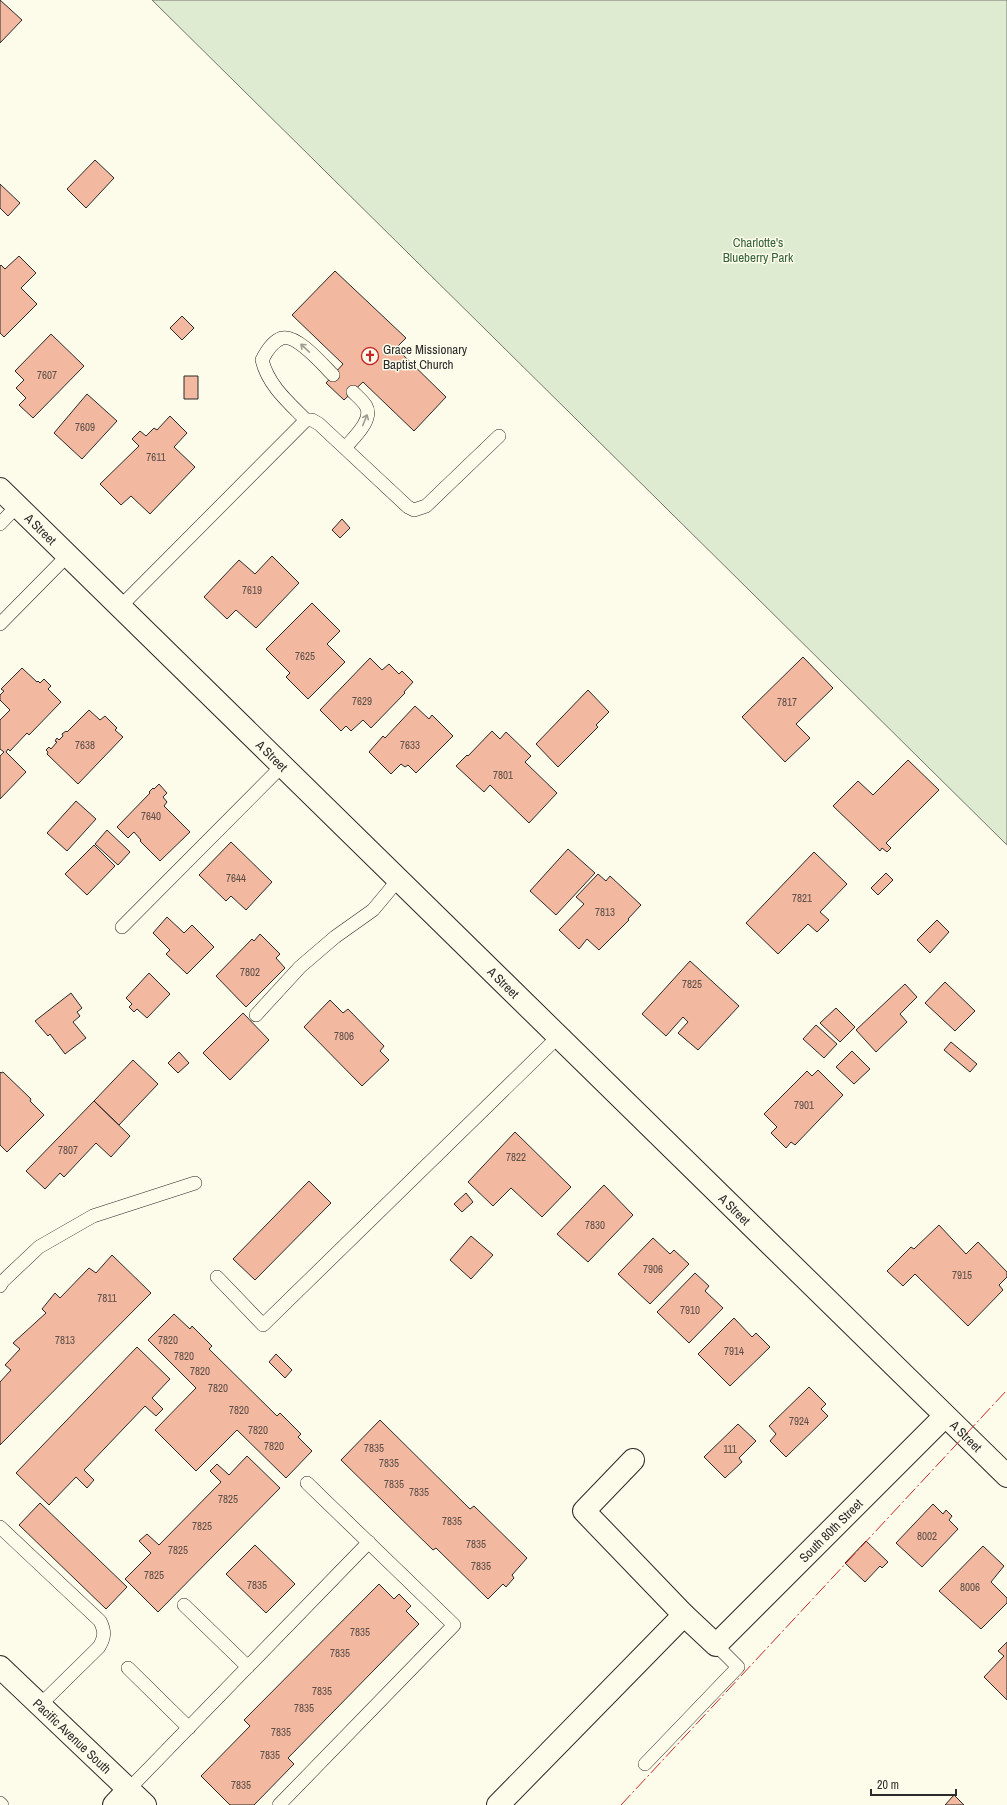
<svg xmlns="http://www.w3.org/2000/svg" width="1007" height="1805" font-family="'Archivo Narrow',sans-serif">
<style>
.green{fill:#deebd1;stroke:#74746e}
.building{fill:#f2b8a0;stroke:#2b2b2b}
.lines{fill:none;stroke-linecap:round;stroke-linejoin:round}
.service-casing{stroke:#2b2b2b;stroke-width:14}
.minor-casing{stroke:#2b2b2b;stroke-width:24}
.primary-casing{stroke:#2b2b2b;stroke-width:24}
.service{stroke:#fdfbea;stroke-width:13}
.minor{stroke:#fdfbea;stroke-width:22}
.primary{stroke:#fdfbea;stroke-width:22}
.power{stroke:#c62828;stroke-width:1;stroke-dasharray:14 3 2 3;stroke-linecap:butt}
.oneway{stroke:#9e9d94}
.labels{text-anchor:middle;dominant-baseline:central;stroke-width:3;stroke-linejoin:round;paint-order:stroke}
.number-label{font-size:11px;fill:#5d4e48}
.park-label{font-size:13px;fill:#34623c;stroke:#fdfbea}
.poi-label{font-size:13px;fill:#2b2b2b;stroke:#fdfbea;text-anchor:start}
.street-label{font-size:13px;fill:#2b2b2b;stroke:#fdfbea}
</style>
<rect width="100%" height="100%" fill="#fdfbea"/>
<path class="green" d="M152,0H1007V845Z"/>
<path class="building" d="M0,0L22,20L0,43Z
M95,160L114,178L86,208L67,189Z
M0,184L20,203L8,216L0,208Z
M19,256L36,273L21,288L37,304L4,337L0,333V266L1,265L5,269Z
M335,271L406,338L396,348L446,397L414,431L363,382L344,400L326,383L343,364L292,315Z
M182,316L194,328L182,340L170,328Z
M51,334L84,366L33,418L19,405L26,398L16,388L24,380L15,371Z
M184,376H198V399H184Z
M87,394L117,421L82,459L54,433Z
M170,416L187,433L174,447L195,467L150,514L131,496L121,505L100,484L139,446L132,439L140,431L146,436L154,428L157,430Z
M342,519L350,528L340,538L332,530Z
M272,556L299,583L256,628L236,610L227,619L204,597L239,560L255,574Z
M312,603L340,631L327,644L345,662L308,699L286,677L290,673L266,649Z
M803,657L833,688L796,724L810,738L785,762L742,717Z
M370,658L382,670L389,664L399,674L402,671L413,682L404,692L405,693L371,728L363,720L351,731L346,726L341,731L320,710Z
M22,668L37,682L38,681L40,683L44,679L51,686L48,689L61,702L29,735L27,733L10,751L8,749L6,752L26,772L0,799V756L4,752L0,749V720L10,710L0,700V695L4,691L1,689Z
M588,690L609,712L596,725L598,727L558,767L536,744Z
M415,706L429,719L432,715L453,736L416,773L408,765L405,767L401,764L391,774L369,752L383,736L385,738Z
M89,710L100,720L105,716L117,728L115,730L123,737L78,784L47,754L48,752L46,750L49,747L51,749L57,742L55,741L57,738L59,740L63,736L62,734L66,731L67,732Z
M492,731L500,739L506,732L531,756L525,762L557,793L529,823L490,785L484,792L456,766L467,755L468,756Z
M908,760L939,790L886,843L891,848L887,852L882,848L880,851L833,806L858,781L873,795Z
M159,784L167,793L163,797L167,802L164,806L190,832L160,861L140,841L141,840L134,832L128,838L117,827L150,793L149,792L153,788L154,789Z
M76,801L96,819L67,851L47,833Z
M107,830L130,852L118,865L95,844Z
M231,842L272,882L246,910L231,896L226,901L199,875Z
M94,845L115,866L87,895L65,874Z
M568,849L595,873L556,915L530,891Z
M814,852L847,884L820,912L829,920L817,932L808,924L778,954L746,923Z
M886,873L893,880L878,895L871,888Z
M598,874L606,881L610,876L641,905L628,919L629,920L599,950L587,939L579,949L559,930L584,904L576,897Z
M167,917L184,933L192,925L214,947L187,974L166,954L170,950L153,933Z
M937,920L949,932L930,953L917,940Z
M260,934L280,954L276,958L285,968L246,1007L216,976L252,939L254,941Z
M690,961L739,1006L698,1050L678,1033L688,1022L683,1017L666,1036L642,1014Z
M149,973L170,994L147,1018L137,1009L134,1012L129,1007L132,1004L126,998Z
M945,982L975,1011L955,1031L925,1003Z
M905,984L917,997L900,1014L907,1022L876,1052L856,1030Z
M71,993L82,1008L77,1012L80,1016L73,1022L86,1038L65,1054L50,1034L48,1036L35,1021Z
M330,1000L343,1013L348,1009L384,1046L380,1051L389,1060L362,1086L304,1027Z
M836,1008L855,1027L840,1042L820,1023Z
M243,1013L269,1040L230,1080L203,1053Z
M816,1025L837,1044L824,1058L803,1039Z
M951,1042L977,1064L970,1072L944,1050Z
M852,1051L870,1069L854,1084L836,1067Z
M179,1052L189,1063L178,1073L168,1063Z
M133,1060L158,1084L119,1125L94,1101Z
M818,1070L843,1095L795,1145L791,1142L786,1148L771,1133L777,1127L764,1114L807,1071L812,1076Z
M0,1072L1,1073L3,1072L31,1099L30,1101L44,1115L7,1152L0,1145Z
M94,1101L130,1136L111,1157L96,1143L64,1177L60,1173L45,1189L26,1171Z
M515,1132L571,1187L542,1217L511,1188L493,1206L468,1182Z
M309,1181L331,1203L255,1280L233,1259Z
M604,1185L633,1215L588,1262L557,1234Z
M466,1193L473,1202L462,1212L454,1204Z
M939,1225L966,1254L978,1242L1007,1272V1277L999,1285L1003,1290L968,1326L915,1274L903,1286L887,1271L911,1247L914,1249Z
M471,1236L493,1255L471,1279L450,1260Z
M653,1238L670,1254L674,1250L689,1264L650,1304L618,1274Z
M112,1255L151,1293L0,1445V1382L11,1370L5,1365L20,1349L13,1343L46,1313L42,1309L55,1293L60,1298L89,1268L96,1273Z
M695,1273L709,1286L705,1291L723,1308L689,1343L657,1312Z
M174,1314L190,1329L192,1326L212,1346L209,1349L277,1416L280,1413L301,1434L298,1437L312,1451L286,1478L237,1430L196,1471L155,1430L196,1388L148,1340Z
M734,1318L752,1337L756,1333L770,1347L730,1386L698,1354Z
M137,1347L170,1379L152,1398L163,1409L156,1416L145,1406L84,1470L94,1480L87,1488L76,1477L49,1505L16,1473Z
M276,1354L292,1370L285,1378L269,1362Z
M809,1387L826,1404L821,1409L828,1416L786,1457L770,1441L776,1434L769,1426Z
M380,1420L470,1509L474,1506L527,1558L512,1575L514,1578L506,1587L503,1584L488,1599L436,1548L433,1550L341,1460Z
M738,1424L756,1441L739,1458L742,1462L725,1478L704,1457Z
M247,1456L280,1488L158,1612L125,1579L151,1553L139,1541L147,1534L159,1545L221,1482L210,1471L217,1464L229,1475Z
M40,1503L127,1587L106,1609L19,1525Z
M933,1504L943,1514L946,1510L952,1516L949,1520L958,1529L922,1567L896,1543Z
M866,1541L888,1562L882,1568L880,1566L865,1582L845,1563Z
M255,1545L295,1584L266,1613L226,1574Z
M983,1546L1004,1566L991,1582L1007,1598V1603L981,1629L939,1591Z
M379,1584L394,1599L399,1594L411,1606L406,1611L419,1624L288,1758L294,1764L254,1805H230L201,1776L250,1726L244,1720Z
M1007,1642V1700L984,1677L1004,1656L998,1651Z
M954,1795L964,1805H945Z"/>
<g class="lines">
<g class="service-casing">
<path id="service" d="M306,420C288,402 268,385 262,360C266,352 273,341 282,338C297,334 323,365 333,375
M345,448C353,438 374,420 366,406C363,401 357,396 353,392
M0,524L17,506
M120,607L306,420H312L319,424L408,507L414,510L426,506L499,436
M0,624L68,555
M122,927L282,766
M256,1015L300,967L335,937L373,910L398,880
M217,1277L263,1325L558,1037
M0,1286L3,1281L39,1247L93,1216L195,1183
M0,1527L100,1621C105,1631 105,1637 99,1647L40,1705
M184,1605L248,1667
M128,1668L189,1728
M645,1764L738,1667L716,1645
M129,1789L369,1542
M0,1803L2,1805
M279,1805L454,1625L307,1483"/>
</g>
<g class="minor-casing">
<g id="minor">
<path id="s1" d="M0,489L1007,1476"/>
<path id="s2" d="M684,1615L716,1645L945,1416"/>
<path d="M114,1805L129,1789"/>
<path d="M498,1805L684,1615L584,1511L633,1460"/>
</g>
</g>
<g class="primary-casing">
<g id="primary">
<path id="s3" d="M0,1667L145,1805"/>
</g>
</g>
<use href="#service" class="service"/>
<use href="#minor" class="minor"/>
<use href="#primary" class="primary"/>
<path class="power" d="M621,1805L1007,1390"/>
</g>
<defs><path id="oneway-shaft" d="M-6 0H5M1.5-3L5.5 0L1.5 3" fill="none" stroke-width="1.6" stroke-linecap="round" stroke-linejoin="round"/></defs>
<g class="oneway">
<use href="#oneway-shaft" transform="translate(305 348) rotate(-137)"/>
<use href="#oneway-shaft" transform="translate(365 420) rotate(-68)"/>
</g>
<defs>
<g id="church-ring" transform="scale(0.9)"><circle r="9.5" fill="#fdfbea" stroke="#c62828" stroke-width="1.5"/><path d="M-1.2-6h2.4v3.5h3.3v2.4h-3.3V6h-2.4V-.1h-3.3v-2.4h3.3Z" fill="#c62828"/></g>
</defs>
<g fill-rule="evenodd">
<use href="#church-ring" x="370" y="356"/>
</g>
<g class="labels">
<g class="number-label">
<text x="47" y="375">7607</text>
<text x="85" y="427">7609</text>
<text x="156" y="457">7611</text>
<text x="252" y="590">7619</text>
<text x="305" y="656">7625</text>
<text x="362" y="701">7629</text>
<text x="787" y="702">7817</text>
<text x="85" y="745">7638</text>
<text x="410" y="745">7633</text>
<text x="503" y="775">7801</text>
<text x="151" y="816">7640</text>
<text x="236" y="878">7644</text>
<text x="802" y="898">7821</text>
<text x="605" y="912">7813</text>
<text x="250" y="972">7802</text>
<text x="692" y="984">7825</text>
<text x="344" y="1036">7806</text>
<text x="804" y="1105">7901</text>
<text x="68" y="1150">7807</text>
<text x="516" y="1157">7822</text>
<text x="595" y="1225">7830</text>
<text x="653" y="1269">7906</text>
<text x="962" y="1275">7915</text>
<text x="107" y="1298">7811</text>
<text x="690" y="1310">7910</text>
<text x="65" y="1340">7813</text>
<text x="168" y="1340">7820</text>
<text x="734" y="1351">7914</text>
<text x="184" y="1356">7820</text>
<text x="200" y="1371">7820</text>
<text x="218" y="1388">7820</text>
<text x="239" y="1410">7820</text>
<text x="799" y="1421">7924</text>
<text x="258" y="1430">7820</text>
<text x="274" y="1446">7820</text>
<text x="374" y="1448">7835</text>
<text x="730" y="1449">111</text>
<text x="389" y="1463">7835</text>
<text x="394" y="1484">7835</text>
<text x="419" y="1492">7835</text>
<text x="228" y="1499">7825</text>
<text x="452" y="1521">7835</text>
<text x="202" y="1526">7825</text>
<text x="927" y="1536">8002</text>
<text x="476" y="1544">7835</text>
<text x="178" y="1550">7825</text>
<text x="481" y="1566">7835</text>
<text x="154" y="1575">7825</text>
<text x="257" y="1585">7835</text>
<text x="970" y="1587">8006</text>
<text x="360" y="1632">7835</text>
<text x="340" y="1653">7835</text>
<text x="322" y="1691">7835</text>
<text x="304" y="1708">7835</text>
<text x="281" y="1732">7835</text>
<text x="270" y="1755">7835</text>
<text x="241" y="1785">7835</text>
</g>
<g class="park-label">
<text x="758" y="242">Charlotte's<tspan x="758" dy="15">Blueberry Park</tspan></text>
</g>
<g class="poi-label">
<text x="383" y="349">Grace Missionary<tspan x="383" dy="15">Baptist Church</tspan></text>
</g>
<g class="street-label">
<text stroke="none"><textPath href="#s1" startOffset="57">A Street</textPath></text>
<text stroke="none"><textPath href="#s1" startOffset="381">A Street</textPath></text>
<text stroke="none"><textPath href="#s1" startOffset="705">A Street</textPath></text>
<text stroke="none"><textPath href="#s1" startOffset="1029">A Street</textPath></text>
<text stroke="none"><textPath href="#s1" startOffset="1353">A Street</textPath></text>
<text stroke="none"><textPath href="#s2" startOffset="206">South 80th Street</textPath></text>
<text stroke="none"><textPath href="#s3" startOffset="100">Pacific Avenue South</textPath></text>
</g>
</g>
<path d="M871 1789v6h85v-6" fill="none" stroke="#2b2b2b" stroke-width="2"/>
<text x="877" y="1789" font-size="12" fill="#2b2b2b" stroke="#fdfbea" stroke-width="3" paint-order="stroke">20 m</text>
</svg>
